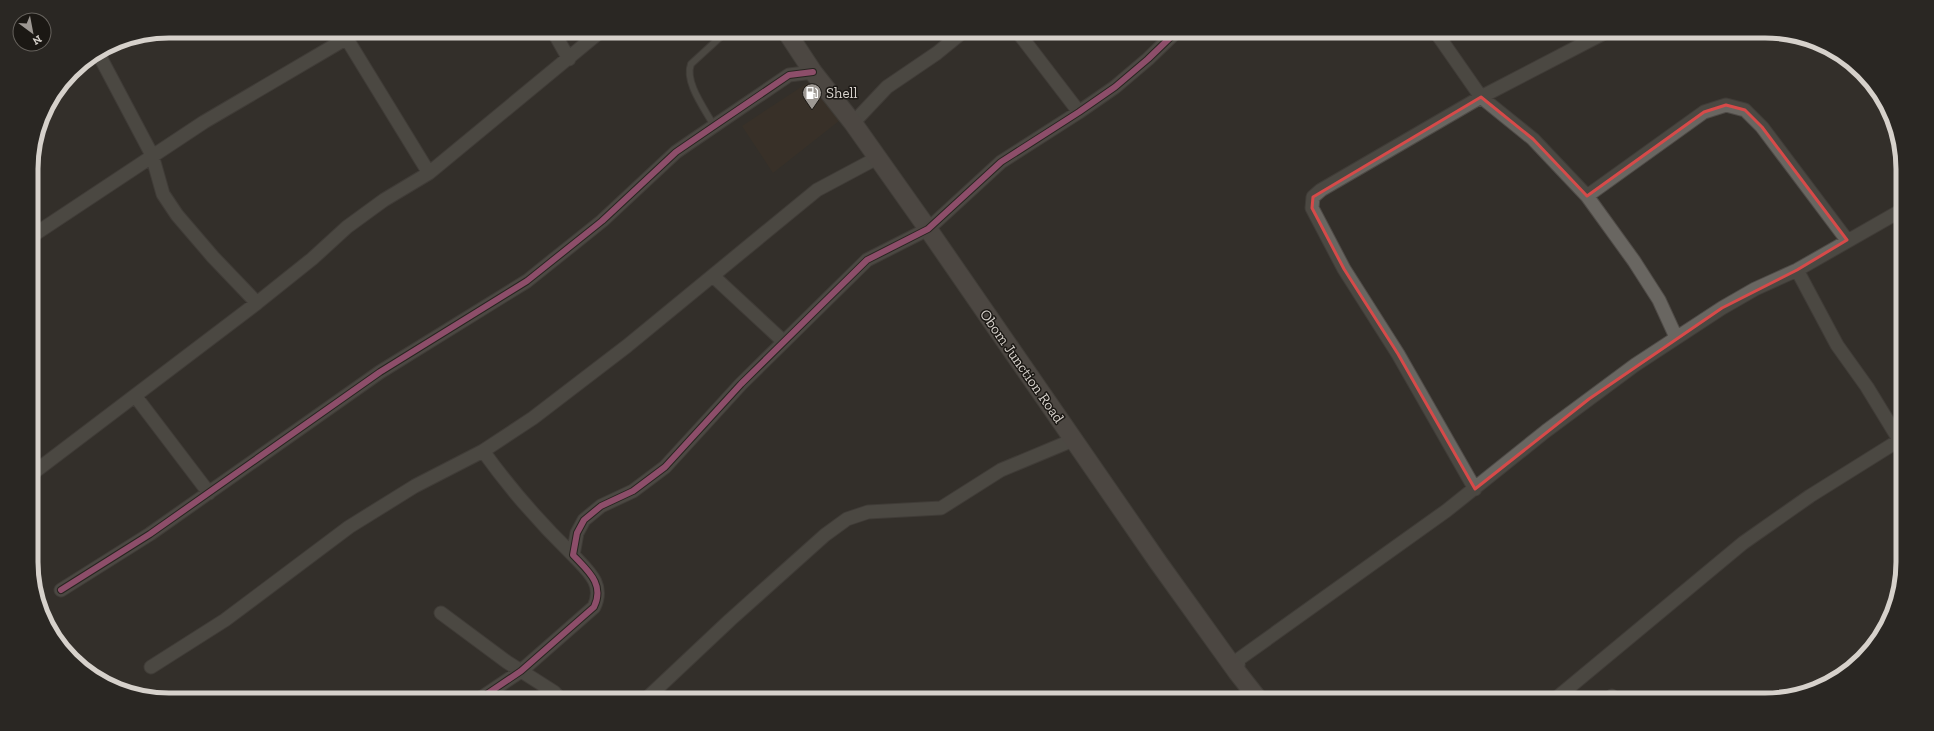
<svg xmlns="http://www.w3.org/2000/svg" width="1934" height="731" font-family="'Zilla Slab',serif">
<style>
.built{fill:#3e3226}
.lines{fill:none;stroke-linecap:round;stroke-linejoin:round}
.service-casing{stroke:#4f4b47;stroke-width:8}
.minor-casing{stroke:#4f4b47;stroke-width:15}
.secondary-casing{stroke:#4f4b47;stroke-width:20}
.service{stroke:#696661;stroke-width:6}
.minor{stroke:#696661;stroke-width:13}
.secondary{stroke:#6a6560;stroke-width:18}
.cycleway-casing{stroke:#1b1814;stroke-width:8}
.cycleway{stroke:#fb73b8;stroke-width:6}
.marked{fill:none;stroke:#d64a49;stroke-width:3;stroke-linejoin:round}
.labels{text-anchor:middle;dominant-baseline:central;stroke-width:3;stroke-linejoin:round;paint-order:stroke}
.poi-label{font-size:15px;fill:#d6d1cb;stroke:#1b1814;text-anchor:start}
.street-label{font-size:15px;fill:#d6d1cb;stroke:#1b1814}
.rim{fill:none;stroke:#d6d1cb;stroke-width:5}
</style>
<rect width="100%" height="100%" fill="#332f2a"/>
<path class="built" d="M815,78L844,117L773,173L742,126Z"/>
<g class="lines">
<g class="service-casing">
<path id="service" d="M714,126C705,109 684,82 691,64L727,31"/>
</g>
<g class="minor-casing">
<path id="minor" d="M342,31L429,173
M553,31L569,59
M1017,31L1079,112
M1435,31L1481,97L1533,139L1587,196L1634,261L1659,300L1676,337
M98,53L152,155L163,194L177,215L213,257L257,303
M853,123L887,87L937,53L964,31
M1587,196L1704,112L1726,105L1745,110L1762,127L1847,240
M32,236L204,122L347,38
M1797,270L1837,345L1867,387L1903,446
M713,276L783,341
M136,397L209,493
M483,451C511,490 539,522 573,555
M33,473L257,303L312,259L347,227L384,200L429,173L601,31
M1475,489L1398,354L1344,269L1312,208L1313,197L1321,190L1481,97L1608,31
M61,590L150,534L380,372L527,281L602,221L676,152L714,126L789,75L813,72
M441,613L507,662L554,692L561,700
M151,667L225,620L349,527L415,486L483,451L533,418L627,346L817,190L877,158
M1237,672L1239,659L1446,511L1546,431L1635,365L1722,308L1755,289L1797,270L1902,210
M1612,696L1614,700
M478,700L521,671L594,607C605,584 588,571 573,555L577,533L584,520L601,506L633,491L665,467L741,384L867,260L928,229L1001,162L1079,112L1115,87L1148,59L1177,31
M645,700L730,620L825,535L847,519L868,512L941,508L1001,470L1073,440
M1554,700L1743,543L1810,496L1898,441"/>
</g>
<g class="secondary-casing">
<path id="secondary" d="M786,31L813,72L853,123L928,229L1158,562L1237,672L1259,700"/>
</g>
<use href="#service" class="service"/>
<use href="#minor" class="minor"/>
<use href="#secondary" class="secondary"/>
<g class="cycleway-casing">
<path id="cycleway" d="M61,590L150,534L380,372L527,281L602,221L676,152L714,126L789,75L813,72
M478,700L521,671L594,607C605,584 588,571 573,555L577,533L584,520L601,506L633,491L665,467L741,384L867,260L928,229L1001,162L1079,112L1115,87L1148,59L1177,31"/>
</g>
<use href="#cycleway" class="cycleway"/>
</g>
<path d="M0 0H1934V731H0ZM1481,97L1533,139L1587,196L1704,112L1726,105L1745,110L1762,127L1847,240L1797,270L1722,308L1589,399L1475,489L1398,354L1344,269L1312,208L1313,197Z" fill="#332f2a" fill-opacity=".55" fill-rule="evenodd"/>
<path class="marked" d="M1481,97L1533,139L1587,196L1704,112L1726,105L1745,110L1762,127L1847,240L1797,270L1722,308L1589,399L1475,489L1398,354L1344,269L1312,208L1313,197Z"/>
<defs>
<g id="fuel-pin" transform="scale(1)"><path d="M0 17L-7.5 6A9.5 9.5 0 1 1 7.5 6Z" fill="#9d9893" stroke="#1b1814"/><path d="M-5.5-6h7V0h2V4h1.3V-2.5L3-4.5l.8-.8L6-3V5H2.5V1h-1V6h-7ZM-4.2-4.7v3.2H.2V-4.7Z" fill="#fff"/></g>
</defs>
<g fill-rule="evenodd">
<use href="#fuel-pin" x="812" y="93"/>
</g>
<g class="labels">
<g class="poi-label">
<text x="826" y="93">Shell</text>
</g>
<g class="street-label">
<text transform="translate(1022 366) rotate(55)">Obom Junction Road</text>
</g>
</g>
<path d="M0 0H1934V731H0ZM169 38H1765A131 131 0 0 1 1896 169V562A131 131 0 0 1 1765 693H169A131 131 0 0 1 38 562V169A131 131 0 0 1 169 38Z" fill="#2a2723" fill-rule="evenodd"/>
<path class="rim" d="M169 38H1765A131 131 0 0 1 1896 169V562A131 131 0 0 1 1765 693H169A131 131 0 0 1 38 562V169A131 131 0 0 1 169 38Z"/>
<g transform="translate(32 32) rotate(148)"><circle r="19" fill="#1b1814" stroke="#66625d"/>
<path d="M0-3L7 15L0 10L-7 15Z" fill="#9d9893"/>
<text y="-6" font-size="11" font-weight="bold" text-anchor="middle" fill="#d6d1cb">N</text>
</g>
</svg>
